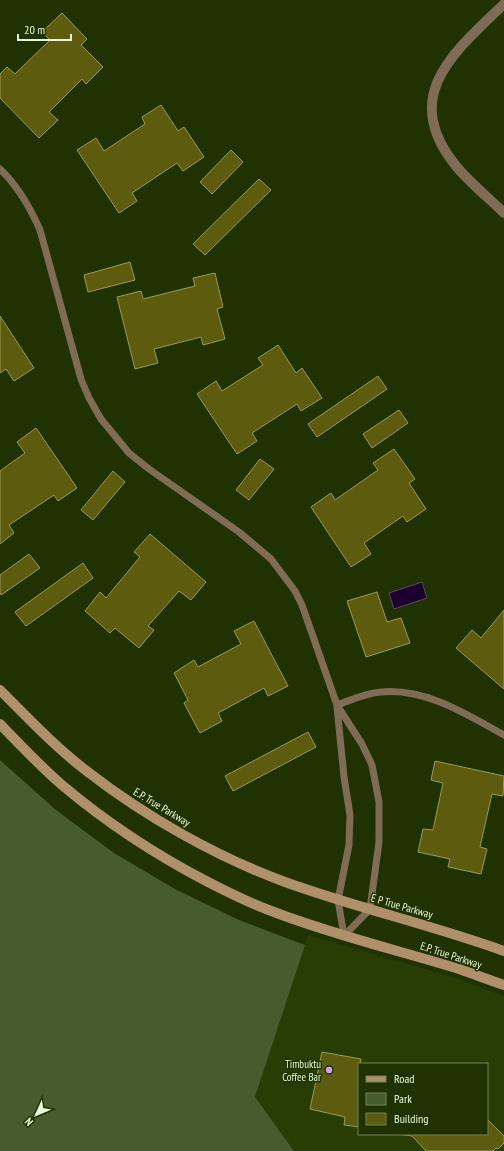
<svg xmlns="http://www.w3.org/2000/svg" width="504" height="1151" font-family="'PT Sans Narrow',sans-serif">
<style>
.built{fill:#283d04;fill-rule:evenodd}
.green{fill:#475c2c}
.water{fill:#1c002f;stroke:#594b61}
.building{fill:#5d5b0d;stroke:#9b9b54}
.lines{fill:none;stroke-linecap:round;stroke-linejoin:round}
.service{stroke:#806b55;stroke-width:7}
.minor{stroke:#806b55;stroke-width:10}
.secondary{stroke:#b08f6b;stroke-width:10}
.poi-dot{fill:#d19dfd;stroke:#203201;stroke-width:1.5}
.labels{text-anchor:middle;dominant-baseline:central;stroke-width:3;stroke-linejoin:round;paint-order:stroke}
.street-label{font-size:11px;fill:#e8f9d7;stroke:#203201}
.poi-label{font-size:11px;fill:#e8f9d7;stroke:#203201;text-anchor:end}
</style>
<rect width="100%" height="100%" fill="#203201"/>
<path class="built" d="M308,935L456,978L504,996V1151H294L255,1098ZM359,1064H487V1134H359Z"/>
<path class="green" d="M0,760L56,810L114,853L175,889L239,920L305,945L255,1097L294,1151H0Z"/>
<path class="water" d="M422,582L427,598L394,609L389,593Z"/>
<path class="building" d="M62,13L87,39L81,45L103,67L86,84L82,79L49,112L58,120L39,138L0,98V74L7,67L15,74L50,40L42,32Z
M161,105L178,131L184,127L204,157L183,171L177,163L132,193L137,201L119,213L77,150L96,138L104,151L145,124L142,117Z
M231,150L243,162L212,194L200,182Z
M259,179L271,190L205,255L193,244Z
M130,262L135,280L88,292L84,275Z
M215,273L223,307L217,309L225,339L203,345L201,337L154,349L158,363L135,369L117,297L141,291L143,299L195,286L193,278Z
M0,316L34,368L14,381L6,369L0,373Z
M278,345L296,373L302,368L322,398L301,411L297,404L252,433L257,441L237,454L197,394L216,381L222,391L263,365L258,358Z
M378,376L387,389L317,437L308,424Z
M399,410L408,423L372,448L363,434Z
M36,428L77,488L58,501L54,495L9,525L14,533L0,544V471L25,453L17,442Z
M394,449L415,479L409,483L426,509L407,522L403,516L364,543L371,554L351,567L311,507L331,493L335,500L378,470L373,463Z
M260,459L274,469L249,500L236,490Z
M113,471L125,482L93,520L81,510Z
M150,534L206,582L191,600L179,591L148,626L154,630L139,648L115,628L110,633L85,611L100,592L106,598L140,557L134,552Z
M29,554L40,568L1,595L0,593V575Z
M83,563L93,578L26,626L15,612Z
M377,592L387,622L401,618L410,643L366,657L347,601Z
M504,610V689L456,648L472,630L481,638Z
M254,621L288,686L268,696L264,688L218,713L222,721L200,733L184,703L188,700L174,673L194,660L198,667L241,644L234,631Z
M308,732L316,747L233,791L225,776Z
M435,761L504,776L503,796L492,794L480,847L487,849L481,874L448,867L450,859L418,852L423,829L433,830L443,783L431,780Z
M322,1052L361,1059L360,1063L363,1064H359V1127L344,1125L345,1117L310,1109Z
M487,1119L504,1136V1143L498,1149L496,1148L493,1151H426L412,1136L398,1134H487Z"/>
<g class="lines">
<path class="service" d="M0,169C18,186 30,207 40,230L81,379L89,398L101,419L129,453L149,469L239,532L271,559L295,591L302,605L337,705L362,744L372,765L379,802V842L370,909L344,936
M337,705C351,700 366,693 381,692C426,688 466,714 504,735
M337,707L344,777L350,815L349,845L338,900L344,936"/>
<path class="minor" d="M504,4C454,52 399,96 456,166C470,183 489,198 504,213"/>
<path class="secondary" d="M0,690C28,718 56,748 88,772C146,817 217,857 285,882C357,908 432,925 504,951
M0,724C20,745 40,766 62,785C107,823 156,855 208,882C230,893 251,904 274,912C334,935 397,950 459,969C474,974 489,980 504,985"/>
</g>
<circle class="poi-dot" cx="329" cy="1070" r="4"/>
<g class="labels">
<g class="street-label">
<text transform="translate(162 807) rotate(31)">E.P. True Parkway</text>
<text transform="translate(402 906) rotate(16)">E P True Parkway</text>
<text transform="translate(451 955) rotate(18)">E.P. True Parkway</text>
</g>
<g class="poi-label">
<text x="321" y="1064">Timbuktu<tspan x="321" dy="13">Coffee Bar</tspan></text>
</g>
</g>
<rect x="358" y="1063" width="130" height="72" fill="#203201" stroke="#708257"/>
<rect x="366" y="1076" width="20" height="6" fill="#b08f6b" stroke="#708257"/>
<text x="394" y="1083" font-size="12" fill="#e8f9d7">Road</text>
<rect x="366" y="1093" width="20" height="12" fill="#475c2c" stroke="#708257"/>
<text x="394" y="1103" font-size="12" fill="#e8f9d7">Park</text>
<rect x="366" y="1113" width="20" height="12" fill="#5d5b0d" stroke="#708257"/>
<text x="394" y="1123" font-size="12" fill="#e8f9d7">Building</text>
<g transform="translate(36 1115) rotate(226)" stroke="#203201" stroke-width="3" paint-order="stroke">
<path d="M0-3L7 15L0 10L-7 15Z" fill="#e8f9d7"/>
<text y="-6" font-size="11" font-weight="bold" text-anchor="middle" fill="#e8f9d7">N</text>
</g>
<path d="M18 34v6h53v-6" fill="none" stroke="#e8f9d7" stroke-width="2"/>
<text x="24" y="34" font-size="12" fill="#e8f9d7" stroke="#203201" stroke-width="3" paint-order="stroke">20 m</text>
</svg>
